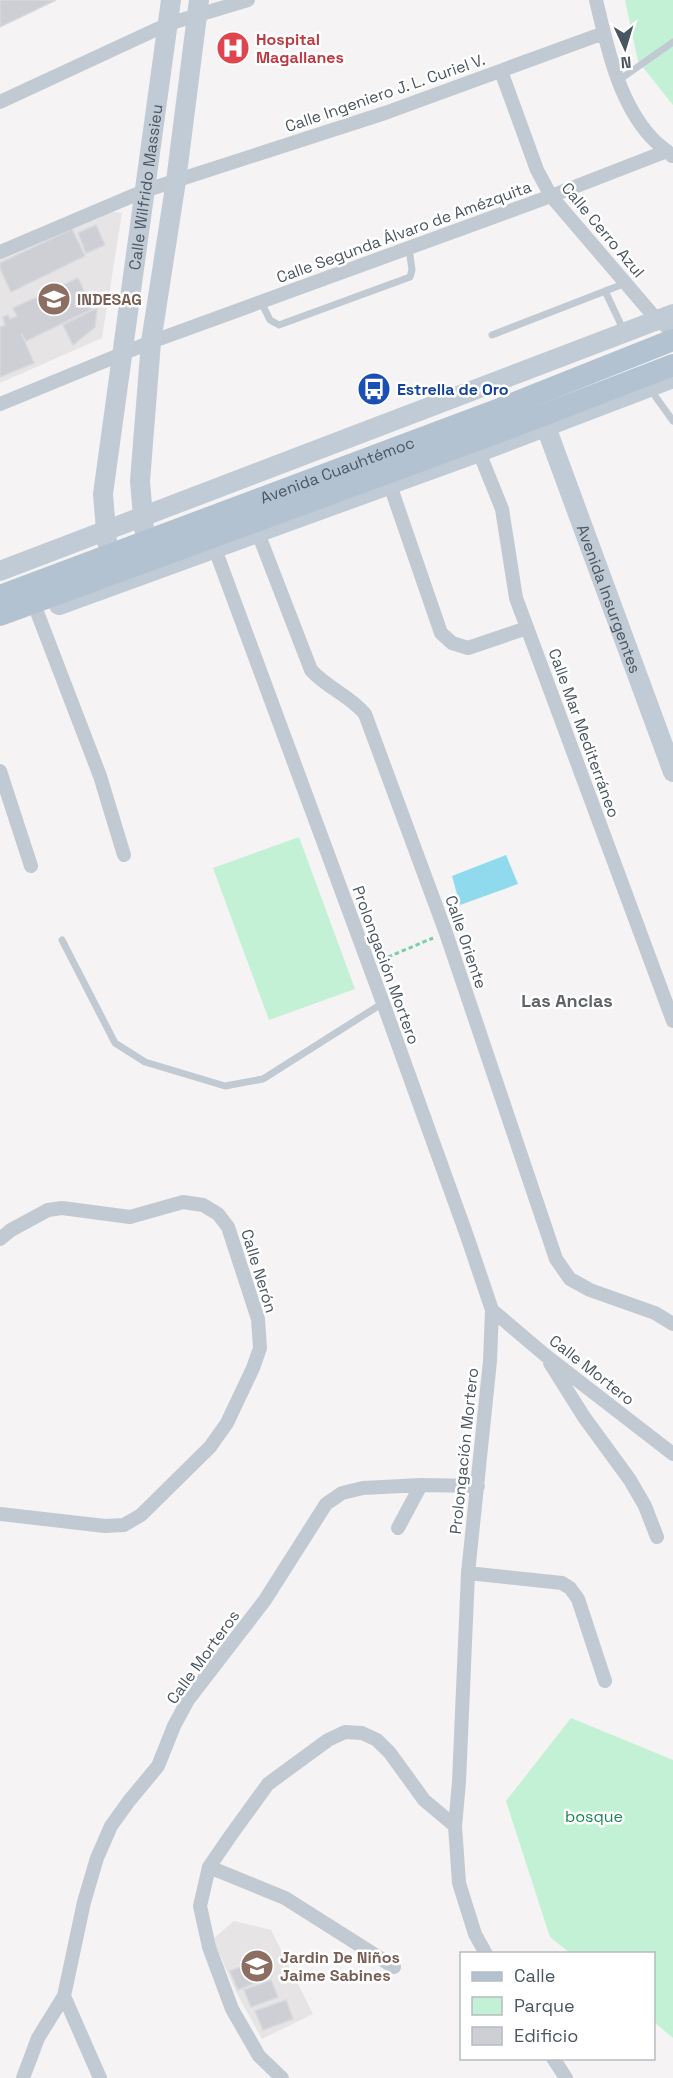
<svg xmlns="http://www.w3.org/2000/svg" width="673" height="2078" font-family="'Space Grotesk',sans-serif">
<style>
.education{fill:#e6e4e5}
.green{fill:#c3f1d5}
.water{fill:#90daee}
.building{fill:#cdcfd5;stroke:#d7d9de;stroke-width:1.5}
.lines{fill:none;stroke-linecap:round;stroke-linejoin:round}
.path{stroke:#7ad0a6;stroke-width:3;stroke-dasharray:4.5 3;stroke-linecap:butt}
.lane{stroke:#c1cad2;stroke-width:7}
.street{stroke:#c1cad2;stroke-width:14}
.secondary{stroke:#c1cbd6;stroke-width:20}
.primary{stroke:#b3c2d1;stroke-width:22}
.labels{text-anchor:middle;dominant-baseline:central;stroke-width:5;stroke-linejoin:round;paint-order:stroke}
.health-label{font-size:16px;font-weight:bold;fill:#be3a42;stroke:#fff;text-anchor:start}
.street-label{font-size:16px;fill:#4a5661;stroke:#fff}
.education-label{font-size:16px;font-weight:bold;fill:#785e54;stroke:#fff;text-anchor:start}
.transit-label{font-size:16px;font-weight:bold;fill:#164399;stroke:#fff;text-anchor:start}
.park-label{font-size:16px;fill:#17864f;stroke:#fff}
.neighbourhood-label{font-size:18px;font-weight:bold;fill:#5f6368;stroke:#fff}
</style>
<rect width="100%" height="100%" fill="#f5f3f3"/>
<path class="education" d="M110,211L122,213L102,338L0,383V259Z
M234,1921L271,1930L313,2014L262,2039L236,1992L213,1939Z"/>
<path class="green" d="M625,0H673V105L638,61Z
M299,837L355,989L269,1020L213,868Z
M571,1718L673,1760V2038L654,2022V1954L570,1953L550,1937L506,1801Z"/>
<path class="water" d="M506,855L518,884L460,905L452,876Z"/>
<path class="building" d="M0,0H56L0,27Z
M96,225L105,245L86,253L78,233Z
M72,229L85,256L11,292L0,268V263Z
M78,278L92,309L26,341L21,333L34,363L0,377V327L5,325L3,317L8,315L10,319L17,316L13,308Z
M97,308L95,327L73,345L63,325Z
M265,1957L272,1976L238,1990L230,1971Z
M271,1980L278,1997L251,2007L244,1990Z
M286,2000L293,2019L263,2030L255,2011Z"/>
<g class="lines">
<path class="path" d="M381,960L433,938"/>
<path class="lane" d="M619,80L673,42
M605,291L624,331
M261,302L270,320L279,325L410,277L412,270L409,248
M492,335L626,283
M650,389L673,421
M62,940L115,1043L145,1062L225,1086L263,1079L383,1003"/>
<path class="street" d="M596,0C607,46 618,101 651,137C657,144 665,149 672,156
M501,71L537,170L551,196L658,321L673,331
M0,102L168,24L248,0
M0,252L144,191L385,113L604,33
M0,404L151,342L551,196L667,151
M479,452L502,509L516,598L673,1021
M390,485L441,633L452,643L468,648L527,628
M258,533L311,670C327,688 349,695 365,714L446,933L556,1259L570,1279L590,1290L655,1313L673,1324
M215,549L383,1003L467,1236L492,1310L490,1361L468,1573L459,1782L455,1826L459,1883L475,1934L486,1954
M37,612L100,776L124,855
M0,771L31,866
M0,1239L11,1230L48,1210L62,1208L130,1217L183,1202L203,1205L218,1214L228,1227L258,1319L260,1348L253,1368L227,1423L210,1447L141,1515L124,1525L105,1526L0,1514
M492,1310L545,1355L673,1454
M550,1363L584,1417L630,1480L645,1506L657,1537
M398,1528L421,1485
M468,1573L562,1583L570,1588L578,1599L605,1681
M209,1867L285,1898L394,1967
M64,1996L100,2078
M553,2058L566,2078
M23,2078L38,2038L64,1996L84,1902L97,1858L111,1826L129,1801L158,1766L174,1726L188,1700L265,1600L326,1504L342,1493L363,1488L421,1485L478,1486
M282,2078L259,2056L232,2009L209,1947L200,1906L209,1867L231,1835L268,1784L328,1740L345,1732L362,1733L377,1740L390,1753L424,1800L455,1826"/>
<g class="secondary">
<path id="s1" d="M546,427L673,772"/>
<path d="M144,529L140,481L151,342L176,181L199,0"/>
<path id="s2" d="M107,542L103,494L171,0"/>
<path d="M0,571L673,314"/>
<path d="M59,605L479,452L673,378"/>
</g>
<g class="primary">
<path id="s3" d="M0,596L497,410L673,340"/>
<path d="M0,615L507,429L673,365"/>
</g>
</g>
<defs>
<g id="hospital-disc" transform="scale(1.725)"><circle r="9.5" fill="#e0444e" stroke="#fff"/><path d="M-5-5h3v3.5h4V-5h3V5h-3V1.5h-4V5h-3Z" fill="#fff"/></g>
<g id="university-disc" transform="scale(1.725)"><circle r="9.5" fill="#8d6e63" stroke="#fff"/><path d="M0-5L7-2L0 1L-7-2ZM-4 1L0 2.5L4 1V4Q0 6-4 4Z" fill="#fff"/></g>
<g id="bus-disc" transform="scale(1.725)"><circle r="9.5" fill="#1a4fb4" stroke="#fff"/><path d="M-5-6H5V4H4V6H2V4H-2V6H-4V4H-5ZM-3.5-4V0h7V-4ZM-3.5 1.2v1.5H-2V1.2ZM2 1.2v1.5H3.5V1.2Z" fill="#fff"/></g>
<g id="school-disc" transform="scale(1.725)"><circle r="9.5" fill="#8d6e63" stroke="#fff"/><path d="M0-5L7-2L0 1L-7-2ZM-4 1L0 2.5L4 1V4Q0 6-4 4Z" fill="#fff"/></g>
</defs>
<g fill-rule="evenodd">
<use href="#hospital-disc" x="233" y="48"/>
<use href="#university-disc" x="54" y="299"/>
<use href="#bus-disc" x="374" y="389"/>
<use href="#school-disc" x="257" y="1966"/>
</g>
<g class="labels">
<g class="health-label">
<text x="256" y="39">Hospital<tspan x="256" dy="18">Magallanes</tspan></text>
</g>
<g class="street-label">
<text transform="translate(385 93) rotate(-19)">Calle Ingeniero J. L. Curiel V.</text>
<text stroke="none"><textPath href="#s2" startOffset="358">Calle Wilfrido Massieu</textPath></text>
<text transform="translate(603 230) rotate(50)">Calle Cerro Azul</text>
<text transform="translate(404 232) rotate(-20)">Calle Segunda Álvaro de Amézquita</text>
<text stroke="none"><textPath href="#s3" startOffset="360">Avenida Cuauhtémoc</textPath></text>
<text stroke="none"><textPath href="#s1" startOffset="183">Avenida Insurgentes</textPath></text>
<text transform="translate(584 733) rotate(70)">Calle Mar Mediterráneo</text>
<text transform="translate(466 942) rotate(71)">Calle Oriente</text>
<text transform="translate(386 965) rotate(70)">Prolongación Mortero</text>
<text transform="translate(259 1271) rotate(73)">Calle Nerón</text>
<text transform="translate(592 1370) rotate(38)">Calle Mortero</text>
<text transform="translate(464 1451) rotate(-84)">Prolongación Mortero</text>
<text transform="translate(203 1657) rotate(-54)">Calle Morteros</text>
</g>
<g class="education-label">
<text x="77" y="299">INDESAG</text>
<text x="280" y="1957">Jardin De Niños<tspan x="280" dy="18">Jaime Sabines</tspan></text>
</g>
<g class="transit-label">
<text x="397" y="389">Estrella de Oro</text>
</g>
<g class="park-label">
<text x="594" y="1816">bosque</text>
</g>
<g class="neighbourhood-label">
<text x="567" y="1000">Las Anclas</text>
</g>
</g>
<rect x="460" y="1952" width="195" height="108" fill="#ffffff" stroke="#b7bbc0" stroke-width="1.5"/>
<rect x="472" y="1972" width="30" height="9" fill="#b3c2d1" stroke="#b7bbc0" stroke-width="1.5"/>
<text x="514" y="1982" font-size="18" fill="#4a5661">Calle</text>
<rect x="472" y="1997" width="30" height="18" fill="#c3f1d5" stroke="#b7bbc0" stroke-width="1.5"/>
<text x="514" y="2012" font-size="18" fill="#4a5661">Parque</text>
<rect x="472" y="2027" width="30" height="18" fill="#cdcfd5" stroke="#b7bbc0" stroke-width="1.5"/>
<text x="514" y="2042" font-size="18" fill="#4a5661">Edificio</text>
<g transform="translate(625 48) rotate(176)" stroke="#ffffff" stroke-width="4.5" paint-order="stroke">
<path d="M0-4.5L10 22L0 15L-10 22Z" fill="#4a5661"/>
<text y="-9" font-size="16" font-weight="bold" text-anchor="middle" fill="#4a5661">N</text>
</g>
</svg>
